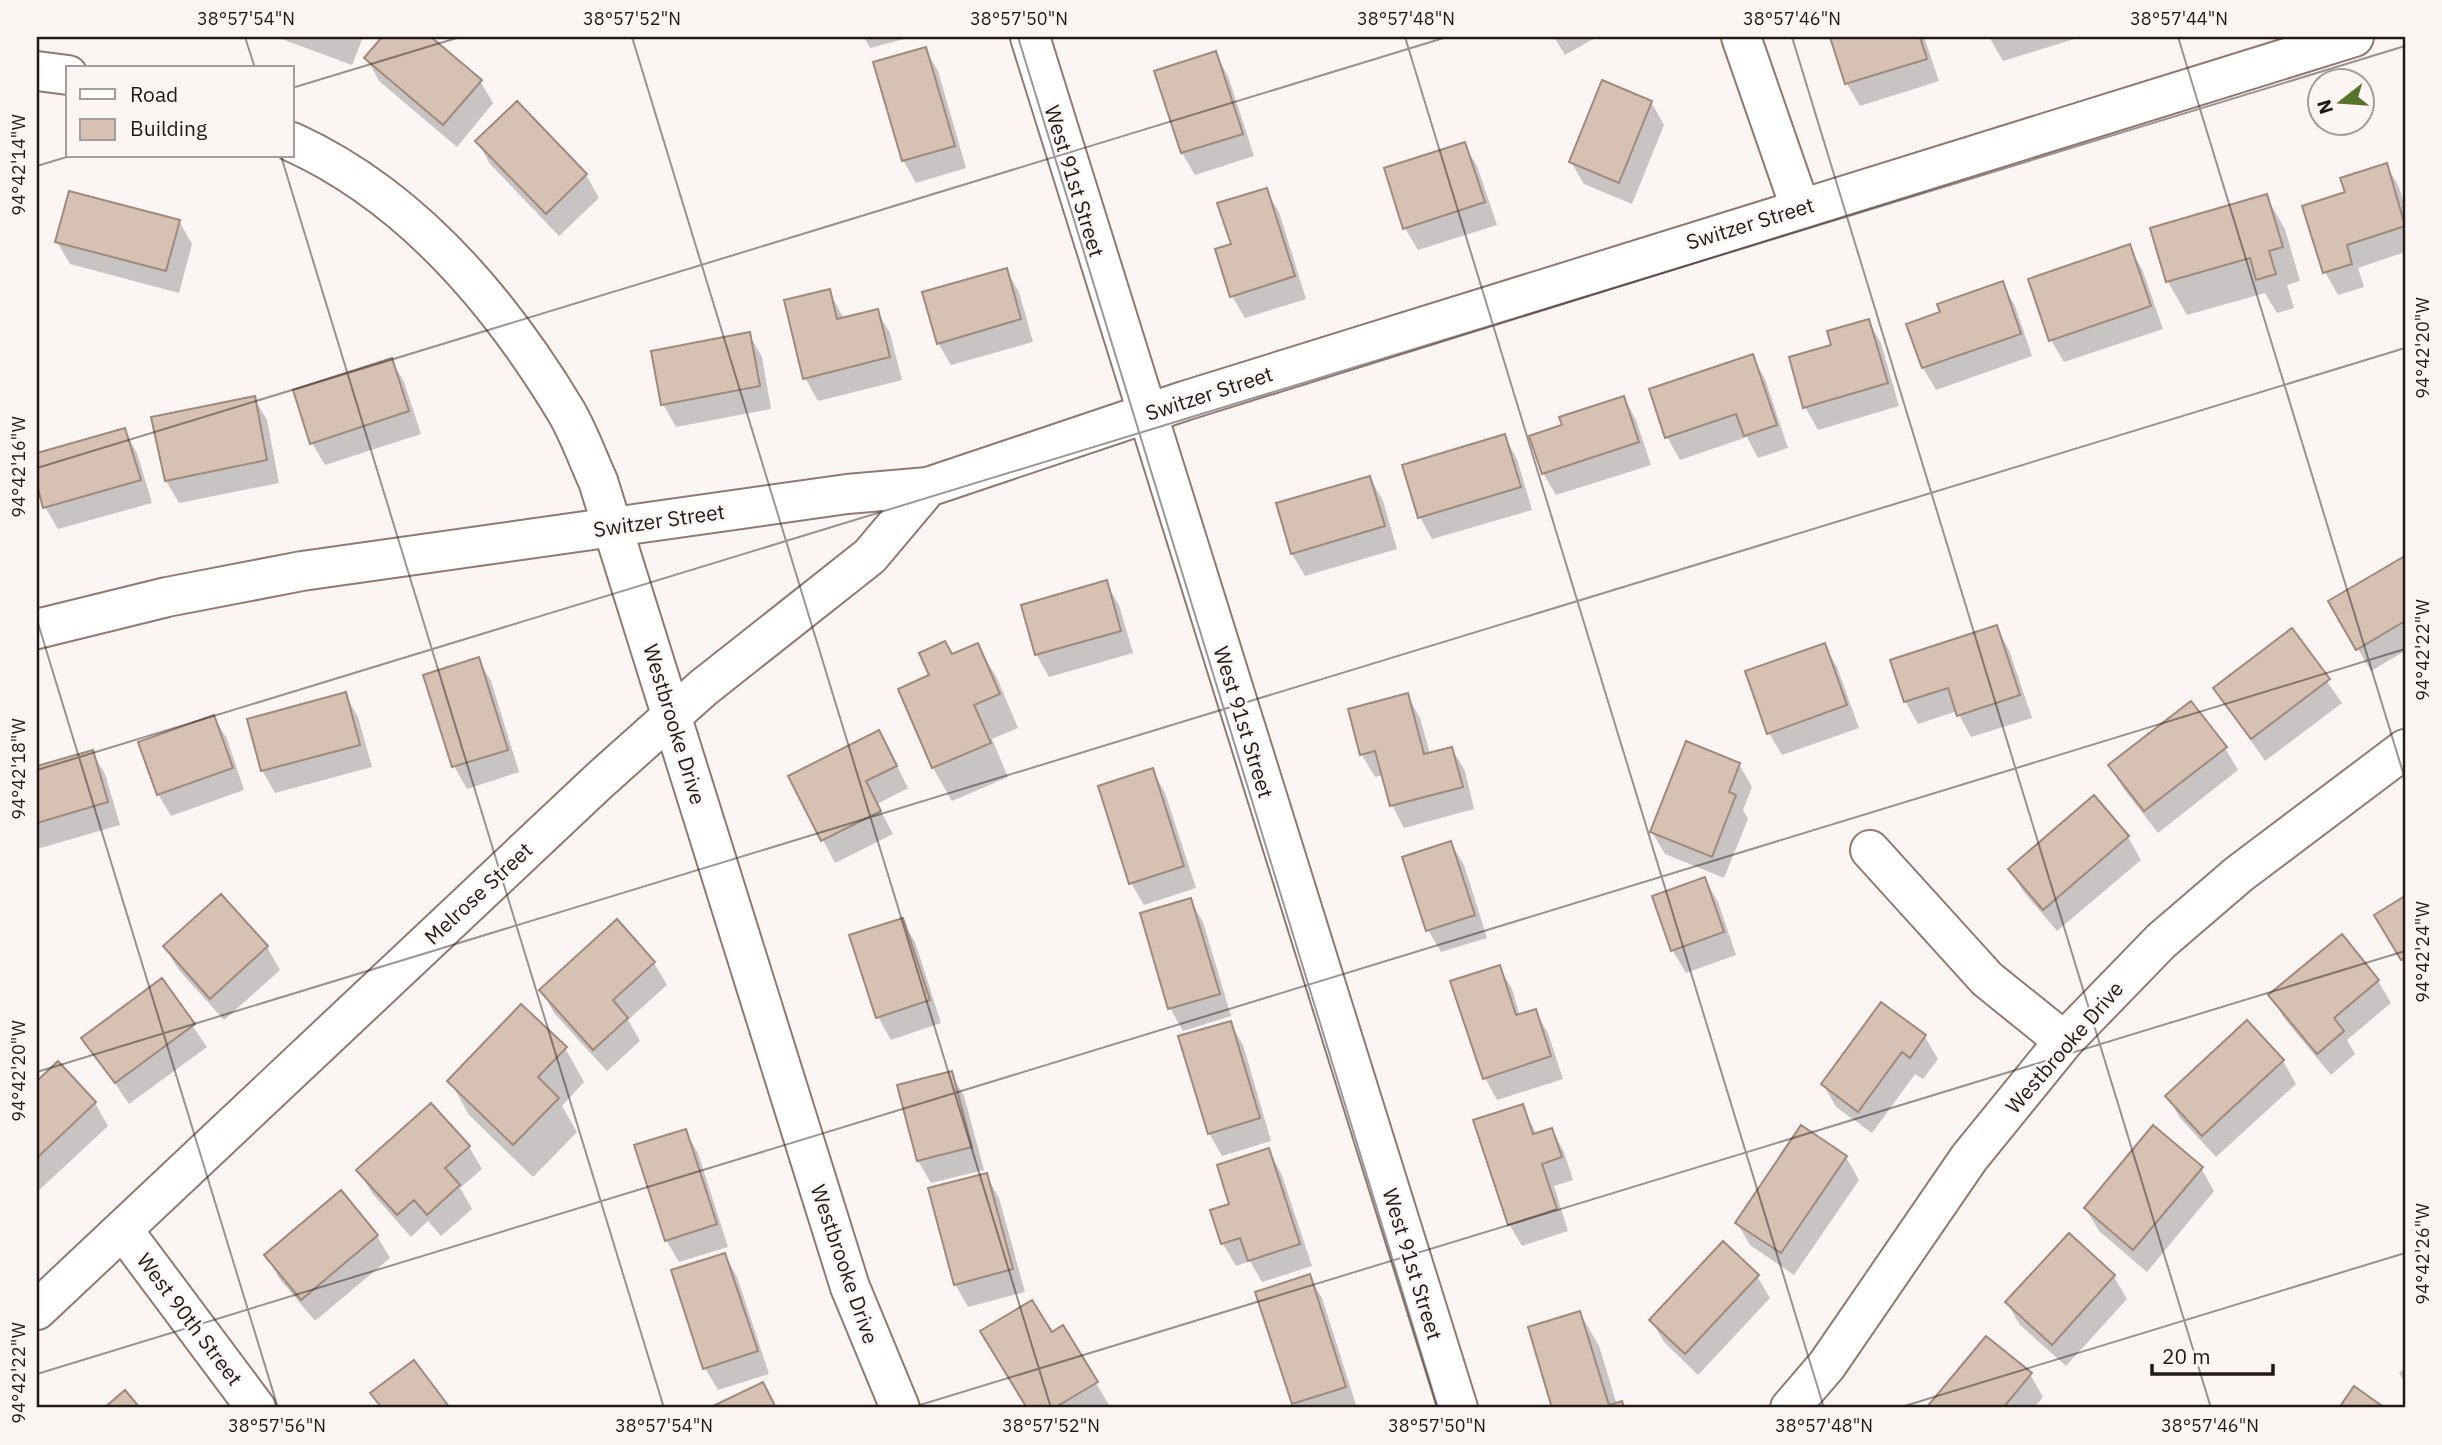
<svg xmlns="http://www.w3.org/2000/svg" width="2442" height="1445" font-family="'IBM Plex Sans',sans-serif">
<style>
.shadow{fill:#0003}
.building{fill:#d7c1b2;stroke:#9f8a7c;stroke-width:2}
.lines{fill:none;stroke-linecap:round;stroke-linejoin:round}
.street-casing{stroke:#917972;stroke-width:42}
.secondary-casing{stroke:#917972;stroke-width:42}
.street{stroke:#fff;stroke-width:38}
.secondary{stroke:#fff;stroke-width:38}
.ticks{fill:none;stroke:#221916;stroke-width:2;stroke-opacity:0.45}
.labels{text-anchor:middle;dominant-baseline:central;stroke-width:5;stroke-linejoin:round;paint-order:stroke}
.street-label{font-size:21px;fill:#221916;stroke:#fbf6f4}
.neatline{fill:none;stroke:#221916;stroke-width:2.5}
.ticks-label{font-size:18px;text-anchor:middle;fill:#221916}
</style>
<rect width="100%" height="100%" fill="#fbf6f4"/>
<path class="shadow" d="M276,37H363L352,65Z
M385,37H429L480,81L493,103L457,147L379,81L367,58Z
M864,37H912L870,48Z
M1554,37H1597L1565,55Z
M1832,37H1924L1939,81L1860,106L1847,84Z
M1989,37H2081L2003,61Z
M925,49L938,71L966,168L916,183L903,160Z
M1215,53L1228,76L1254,156L1195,175L1182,153Z
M1651,102L1664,125L1632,204L1584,184L1571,162Z
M517,103L586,175L599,198L559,236L490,164L478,142Z
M1464,144L1477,166L1497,225L1418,250L1405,228Z
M2386,165L2399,187L2405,207V252L2358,268L2364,287L2338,295L2325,272L2347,193Z
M1266,190L1279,212L1306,299L1245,318L1232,296L1233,245Z
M2266,196L2285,229L2300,281L2287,285L2294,308L2277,313L2265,293L2187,315L2168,282L2152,229Z
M179,221L192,244L179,293L70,264L57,242Z
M2129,247L2142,269L2163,329L2064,362L2051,340Z
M1006,270L1019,292L1033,342L951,365L938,343Z
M2002,283L2015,306L2032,356L1936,390L1923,368L1908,325L1943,313Z
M829,291L844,319L877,311L890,333L902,380L818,401L805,378Z
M1868,321L1881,343L1899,406L1818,430L1805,407L1834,346Z
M749,334L762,357L771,409L676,427L663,404Z
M1752,356L1765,379L1788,448L1758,458L1747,437L1680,460L1667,437L1651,390Z
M391,360L404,382L421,434L325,465L312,443Z
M254,398L267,420L279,483L179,503L166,481Z
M1624,398L1636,420L1651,465L1556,495L1543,473L1564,426Z
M124,430L137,453L152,503L58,529L45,507L37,478V455Z
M1504,436L1517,459L1532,510L1432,539L1420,517Z
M1370,478L1383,501L1397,549L1305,576L1292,554Z
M2405,558V651L2371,671L2330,601Z
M1106,583L1119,605L1133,653L1049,677L1036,654Z
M1996,627L2009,650L2032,718L1971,737L1957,711L1918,724L1905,701Z
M2291,630L2342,703L2265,761L2215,689Z
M977,645L997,678L1018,728L992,739L1008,777L952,801L933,768L900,690L931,676L952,656Z
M1824,645L1837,667L1859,728L1782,755L1769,733Z
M478,659L491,681L519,772L467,789L454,766L425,676Z
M345,694L358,717L372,767L275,793L262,770Z
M1407,695L1420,718L1430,754L1452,749L1465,771L1474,809L1404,828L1392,805L1383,775L1375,777L1362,755L1351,710Z
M214,717L227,739L244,790L171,816L158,794Z
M2225,748L2238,770L2158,833L2123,788L2110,766Z
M92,752L105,774L120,825L37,849V768Z
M891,754L908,788L877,804L893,834L835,863L790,777Z
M1739,764L1752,787L1743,810L1748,819L1724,878L1665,854L1652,832Z
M1152,770L1165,793L1196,888L1144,905L1131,883Z
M2094,797L2128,837L2141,860L2057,931L2023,891L2010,869Z
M1451,843L1464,865L1487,938L1441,952L1428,930Z
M1705,880L1718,902L1736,955L1686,973L1673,951L1654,897Z
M221,896L267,947L280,970L224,1020L178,969L165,947Z
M2405,898V965L2376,915Z
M1190,900L1203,922L1231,1016L1183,1031L1170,1008Z
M902,920L915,942L941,1023L891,1040L878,1017Z
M654,963L667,985L628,1020L640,1041L607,1071L554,1013L542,990Z
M1499,967L1512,989L1520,1016L1535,1011L1548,1033L1563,1079L1497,1100L1485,1078Z
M162,981L207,1047L129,1104L84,1038Z
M2378,981L2391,1003L2347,1040L2355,1054L2331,1075L2284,1018L2271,996Z
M1881,1004L1925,1037L1938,1059L1923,1079L1915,1074L1872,1133L1836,1107L1823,1084Z
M2247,1022L2283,1061L2296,1084L2216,1157L2180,1118L2167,1096Z
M1230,1023L1243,1045L1271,1141L1222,1156L1209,1133Z
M565,1048L584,1082L562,1106L577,1132L533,1177L469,1115L450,1081Z
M58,1064L95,1103L108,1126L37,1192V1083Z
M951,1073L964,1096L984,1170L931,1183L918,1161L899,1087Z
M1522,1106L1537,1135L1552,1130L1564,1152L1573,1180L1554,1186L1568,1231L1522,1246L1509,1224Z
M685,1131L698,1153L728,1247L679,1262L666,1240Z
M469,1147L482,1169L460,1188L472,1209L441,1236L428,1221L411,1237L372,1193L359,1171Z
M1268,1150L1281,1173L1312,1266L1262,1282L1250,1261L1236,1266L1223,1244L1212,1211L1231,1205Z
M1846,1157L1859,1180L1794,1275L1750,1245L1737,1223Z
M2201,1168L2214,1191L2147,1272L2099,1231L2086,1209Z
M986,1175L999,1198L1025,1292L968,1307L955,1284Z
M2069,1235L2114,1277L2127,1299L2066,1366L2020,1325L2007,1303Z
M377,1236L390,1258L315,1321L279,1278L266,1255Z
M725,1255L737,1277L769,1374L718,1390L705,1368Z
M1309,1276L1322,1298L1357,1408H1297L1294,1403L1257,1293Z
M1757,1276L1770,1298L1698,1375L1664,1342L1651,1320Z
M1580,1313L1599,1346L1617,1405L1621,1403L1624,1408H1554L1530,1328Z
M983,1332L1051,1334L1096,1383L1109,1405L1103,1408H1028Z
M1986,1338L2030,1374L2043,1397L2034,1408H1928Z
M2405,1367V1383L2399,1373Z"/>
<path class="building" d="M382,37H431L482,80L443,125L364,58Z
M1830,37H1920L1927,59L1845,84Z
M926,47L955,146L902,161L873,62Z
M1216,51L1243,134L1181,153L1154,71Z
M1602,80L1652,101L1619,183L1569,162Z
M517,101L587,174L546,214L475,141Z
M1465,142L1485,202L1403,229L1384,168Z
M2387,163L2405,226L2347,245L2352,264L2323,273L2302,206L2345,192L2340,178Z
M1267,188L1295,276L1230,297L1215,249L1231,244L1217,203Z
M69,191L180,220L166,271L55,242Z
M2267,194L2283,247L2269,251L2276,274L2256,280L2250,258L2166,282L2150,228Z
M2130,244L2151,306L2049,341L2028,279Z
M1007,268L1021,319L937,344L922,292Z
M2003,281L2021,334L1922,368L1906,324L1940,312L1937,304Z
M830,289L837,319L878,309L890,357L803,379L784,300Z
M1869,319L1888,383L1803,408L1789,357L1831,345L1827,331Z
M750,332L760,386L661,405L651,351Z
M1753,354L1777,425L1744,436L1736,414L1665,438L1649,389Z
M392,358L409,411L310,444L293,390Z
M255,396L267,460L165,481L151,417Z
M1624,396L1639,442L1542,474L1529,436L1562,425L1559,417Z
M125,428L141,480L43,508L37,485V453Z
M1505,434L1521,487L1418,518L1402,465Z
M1370,476L1385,526L1291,554L1276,503Z
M2405,556V621L2356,650L2328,601Z
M1107,580L1121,631L1035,655L1021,605Z
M1997,625L2020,695L1957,716L1948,688L1904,702L1890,660Z
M2292,628L2330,679L2251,739L2213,688Z
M945,641L952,654L978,643L1000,694L974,705L991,743L932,768L898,689L929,675L919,653Z
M1825,643L1847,705L1767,734L1745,671Z
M479,657L508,750L452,767L423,675Z
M346,692L360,745L261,771L247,719Z
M1408,693L1424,754L1452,747L1463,787L1390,806L1375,751L1360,755L1348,709Z
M2191,701L2227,747L2144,811L2108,765Z
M214,715L233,768L157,795L138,742Z
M879,730L897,766L866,781L881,811L821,841L788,776Z
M1686,741L1740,763L1729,792L1736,795L1712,857L1650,832Z
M93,750L108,802L37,823V766Z
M1153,768L1184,866L1129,884L1098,786Z
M2094,795L2129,836L2043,910L2008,869Z
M1451,841L1475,915L1426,931L1402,857Z
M1705,877L1724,932L1671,951L1652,896Z
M221,894L268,946L210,999L163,946Z
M2405,896V958L2401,960L2374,915Z
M1191,898L1220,994L1168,1009L1140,913Z
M903,918L930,1000L876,1018L849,935Z
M617,919L655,962L613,1000L628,1018L593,1050L539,990Z
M2342,934L2379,980L2334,1018L2344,1031L2317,1054L2268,995Z
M1500,965L1516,1015L1536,1009L1551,1056L1483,1079L1450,981Z
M162,978L195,1024L115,1083L81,1038Z
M1881,1002L1926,1035L1910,1058L1902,1052L1858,1112L1821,1084Z
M521,1004L567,1047L538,1077L559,1098L513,1145L447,1081Z
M2247,1020L2284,1060L2202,1136L2165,1096Z
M1231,1021L1260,1118L1208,1134L1178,1036Z
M58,1061L96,1102L37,1158V1081Z
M952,1071L972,1147L917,1161L897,1085Z
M431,1103L470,1146L445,1168L460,1185L427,1215L414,1200L397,1215L356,1170Z
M1523,1104L1533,1134L1552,1128L1562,1157L1542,1164L1557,1209L1508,1225L1473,1120Z
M1801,1125L1847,1156L1781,1253L1735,1223Z
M2153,1125L2203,1167L2133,1250L2084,1208Z
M686,1129L717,1224L665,1241L634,1145Z
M1269,1148L1300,1244L1248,1261L1240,1238L1221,1244L1210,1210L1229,1204L1217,1165Z
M987,1173L1013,1269L954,1285L928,1188Z
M341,1190L378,1235L301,1300L264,1255Z
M2069,1233L2115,1275L2052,1345L2005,1302Z
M1723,1241L1759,1275L1685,1354L1649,1320Z
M725,1253L758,1351L703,1369L671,1270Z
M1310,1274L1346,1387L1292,1404L1255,1292Z
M1032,1300L1052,1332L1063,1325L1098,1382L1054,1408H1027L980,1331Z
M1580,1311L1609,1405L1622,1401L1624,1408H1552L1528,1327Z
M1986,1336L2032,1373L2003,1408H1926Z
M414,1360L450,1408H382L370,1393Z
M763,1382L776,1408H714L713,1406Z
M2354,1386L2385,1408H2339Z
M125,1390L140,1408H104Z"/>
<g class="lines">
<g class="street-casing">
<path id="street" d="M1741,37L1800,207
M37,71L68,75
M292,142C411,196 501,303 567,413C579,434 588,459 598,481L850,1287L900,1408
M37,629L167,597L302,571L847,494L928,487L1184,401L2354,37
M1870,850L1987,979L2064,1041
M123,1230L256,1408
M37,1310L600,780L703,688L870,556L928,487
M1790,1408L1827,1365L1969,1158L2064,1041L2161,941L2239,874L2405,749"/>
</g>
<g class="secondary-casing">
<path id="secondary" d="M1030,37L1458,1408"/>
</g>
<use href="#street" class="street"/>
<use href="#secondary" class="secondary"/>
</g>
<path class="ticks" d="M245,37L255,68M632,37L1051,1408M1018,37L1438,1408M1405,37L1824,1408M1792,37L2211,1408M2178,37L2405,779M292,88L460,37M281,156L664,1408M37,166L70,156M37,468L1447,37M37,620L278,1408M37,770L2405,46M37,1072L2405,348M37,1374L2405,649M910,1408L2405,951M1898,1408L2405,1253"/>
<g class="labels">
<g class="street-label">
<text transform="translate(1075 181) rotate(73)">West 91st Street</text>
<text transform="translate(1750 223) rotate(-17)">Switzer Street</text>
<text transform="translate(1209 393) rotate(-18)">Switzer Street</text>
<text transform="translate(659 520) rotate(-8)">Switzer Street</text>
<text transform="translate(1244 722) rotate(73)">West 91st Street</text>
<text transform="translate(675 724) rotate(73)">Westbrooke Drive</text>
<text transform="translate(478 893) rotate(-43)">Melrose Street</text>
<text transform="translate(2064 1047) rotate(-49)">Westbrooke Drive</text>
<text transform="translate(845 1264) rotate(71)">Westbrooke Drive</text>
<text transform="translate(1413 1264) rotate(73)">West 91st Street</text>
<text transform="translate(190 1319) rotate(53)">West 90th Street</text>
</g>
</g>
<rect width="2442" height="1445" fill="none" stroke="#fbf6f4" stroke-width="77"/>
<rect x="66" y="66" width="228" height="91" fill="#fbf6f4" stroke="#a49e9b" stroke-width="2"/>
<rect x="80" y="89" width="35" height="10" fill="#ffffff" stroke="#a49e9b" stroke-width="2"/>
<text x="130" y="102" font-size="21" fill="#221916">Road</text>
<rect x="80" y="119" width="35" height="21" fill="#d7c1b2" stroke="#a49e9b" stroke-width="2"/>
<text x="130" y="136" font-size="21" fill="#221916">Building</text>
<g transform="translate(2341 102) rotate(253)"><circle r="33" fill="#fbf6f4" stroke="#a49e9b" stroke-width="2"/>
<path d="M0-5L12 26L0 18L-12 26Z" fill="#57742a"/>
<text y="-10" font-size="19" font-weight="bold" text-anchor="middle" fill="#221916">N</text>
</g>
<path d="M2152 1364v10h121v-10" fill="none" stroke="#221916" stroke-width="3.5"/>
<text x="2162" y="1364" font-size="21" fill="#221916" stroke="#fbf6f4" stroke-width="5" paint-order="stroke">20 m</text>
<rect x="38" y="38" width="2366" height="1368" class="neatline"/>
<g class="ticks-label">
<text x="246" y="25">38°57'54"N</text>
<text x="632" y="25">38°57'52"N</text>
<text x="1019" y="25">38°57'50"N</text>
<text x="1406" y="25">38°57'48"N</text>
<text x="1792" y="25">38°57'46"N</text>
<text x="2179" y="25">38°57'44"N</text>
<text transform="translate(19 165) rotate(-90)" y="6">94°42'14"W</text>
<text transform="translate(2423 348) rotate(-90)" y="6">94°42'20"W</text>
<text transform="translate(19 467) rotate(-90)" y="6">94°42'16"W</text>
<text transform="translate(2423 650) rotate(-90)" y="6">94°42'22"W</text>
<text transform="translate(19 769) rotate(-90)" y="6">94°42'18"W</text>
<text transform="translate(2423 952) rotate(-90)" y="6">94°42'24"W</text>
<text transform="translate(19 1071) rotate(-90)" y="6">94°42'20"W</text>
<text transform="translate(2423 1254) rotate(-90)" y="6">94°42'26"W</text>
<text transform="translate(19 1373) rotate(-90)" y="6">94°42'22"W</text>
<text x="277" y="1432">38°57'56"N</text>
<text x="664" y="1432">38°57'54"N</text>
<text x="1051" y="1432">38°57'52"N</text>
<text x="1437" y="1432">38°57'50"N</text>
<text x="1824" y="1432">38°57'48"N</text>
<text x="2210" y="1432">38°57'46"N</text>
</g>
</svg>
